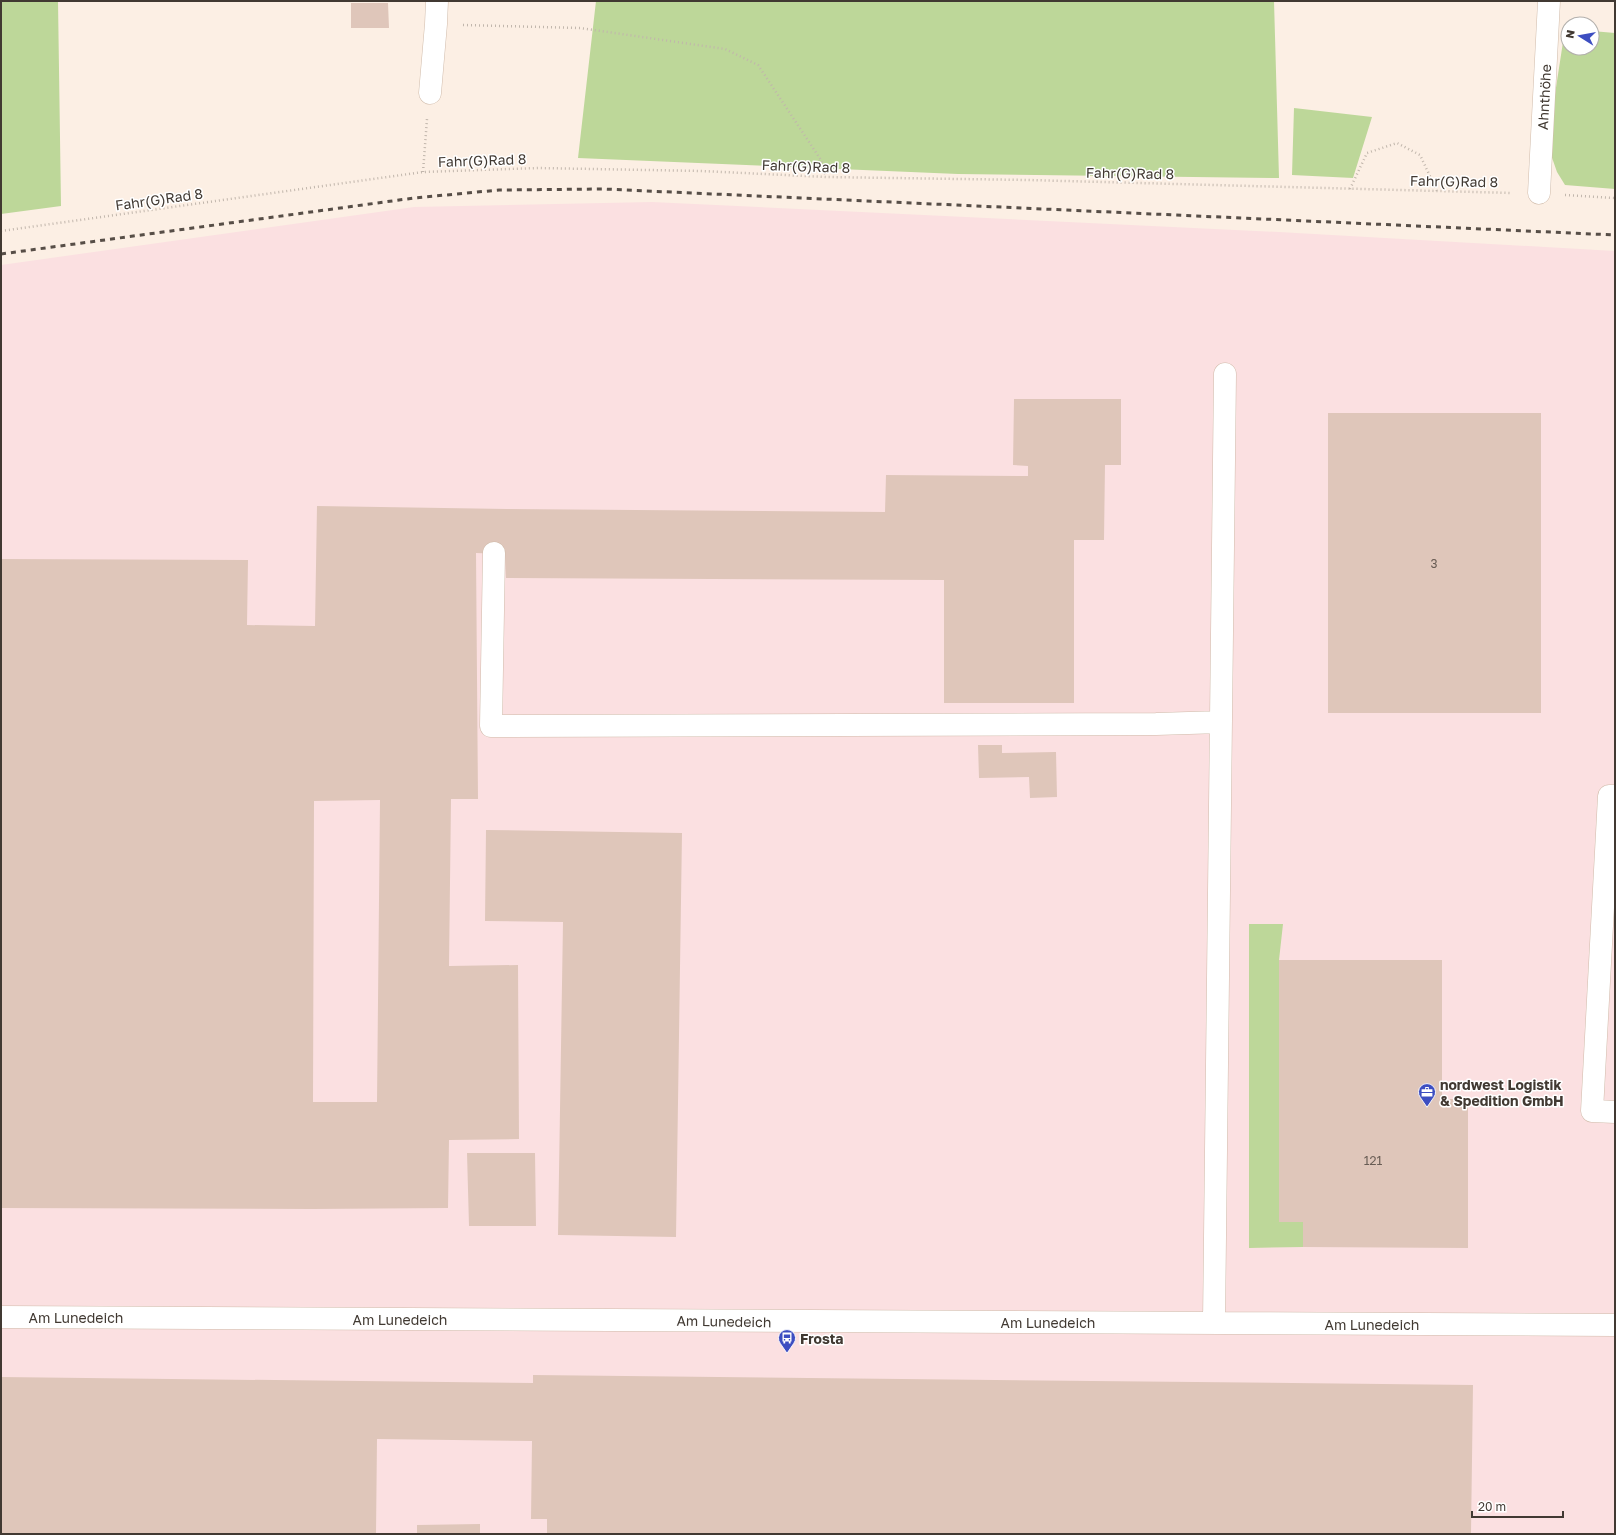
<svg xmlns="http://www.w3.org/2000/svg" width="1616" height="1535" font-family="'Golos Text',sans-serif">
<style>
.industrial{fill:#fbe0e1}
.green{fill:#bdd799}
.building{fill:#dfc6ba;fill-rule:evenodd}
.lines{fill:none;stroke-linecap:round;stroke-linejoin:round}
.minor-casing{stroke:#d0bbaa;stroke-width:23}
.path{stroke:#c1b6ac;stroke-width:2.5;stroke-dasharray:1 3;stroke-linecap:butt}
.minor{stroke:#fff;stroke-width:22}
.rail{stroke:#574e47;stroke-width:3;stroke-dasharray:5 5;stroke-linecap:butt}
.labels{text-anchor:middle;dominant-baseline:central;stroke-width:3;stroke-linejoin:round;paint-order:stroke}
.number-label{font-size:12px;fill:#685c54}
.street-label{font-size:14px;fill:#413932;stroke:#fff}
.poi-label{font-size:14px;font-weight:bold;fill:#413932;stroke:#fff;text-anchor:start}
</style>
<rect width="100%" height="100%" fill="#fcefe4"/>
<path class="industrial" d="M652,202L1279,232L1615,251V1534H1V265L414,207Z"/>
<path class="green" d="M1,1H58L61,206L1,214Z
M596,1H1274L1279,178L958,174L578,158Z
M1565,29H1568V48H1592V31L1615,33V189L1565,185L1557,172L1550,152L1549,133Z
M1294,108L1372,117L1353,178L1292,175Z
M1249,924H1283L1279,960V1222H1303V1247L1249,1248Z"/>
<path class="building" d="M351,3H388L389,28H351Z
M1014,399H1121V465H1105L1104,540H1074V703H944V580L506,578L505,554L476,553L478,799H451L449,966L518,965L519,1139L449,1140L448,1208L312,1209L1,1208V559L248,560L247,625L315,626L317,506L507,509L885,512L886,475L1028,476V466L1013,465ZM380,800L377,1102H313L314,801Z
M1328,413H1541V713H1328Z
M978,745H1002V753L1056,752L1057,797L1030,798L1029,777L979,778Z
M486,830L682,833L676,1237L558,1235L563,922L485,921Z
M1279,960H1442V1099H1468V1248L1303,1247V1222H1279Z
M467,1153H535L536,1226H469Z
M533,1375L1473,1385L1471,1534H547V1519H531L532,1441L377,1439L376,1534H1V1377L533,1383Z
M480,1524V1534H417V1525Z"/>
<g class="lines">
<g class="minor-casing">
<path id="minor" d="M430,93L436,24L437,1
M1539,193L1549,1
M494,553L491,726L1156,724L1221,722
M1615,796H1609L1592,1111L1615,1112
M1,1317L1615,1325
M1214,1323L1225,374"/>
</g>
<path class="path" d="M463,25L580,28L725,49L758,65L821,160L826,177
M423,172L427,119
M1350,189L1367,153L1397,143L1420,155L1437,191
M1565,195L1615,198
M1,231L423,172L538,168L702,171L826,177L1028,180L1512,193"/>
<use href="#minor" class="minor"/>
<path class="rail" d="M1,254L414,198L499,190L604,189L1615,235"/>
</g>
<defs>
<g id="office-pin" transform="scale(0.9)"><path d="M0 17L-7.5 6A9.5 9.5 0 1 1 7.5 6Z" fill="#3d4ec1" stroke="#fff"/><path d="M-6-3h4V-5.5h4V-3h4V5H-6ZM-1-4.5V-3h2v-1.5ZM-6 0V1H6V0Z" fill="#fff"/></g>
<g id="bus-pin" transform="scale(0.9)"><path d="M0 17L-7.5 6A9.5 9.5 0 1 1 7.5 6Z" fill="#3d4ec1" stroke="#fff"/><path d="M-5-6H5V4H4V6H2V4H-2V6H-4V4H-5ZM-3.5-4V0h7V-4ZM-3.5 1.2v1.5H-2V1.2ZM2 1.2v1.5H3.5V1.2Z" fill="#fff"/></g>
</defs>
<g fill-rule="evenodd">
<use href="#office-pin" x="1427" y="1092"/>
<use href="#bus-pin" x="787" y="1338"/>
</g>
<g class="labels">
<g class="number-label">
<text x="1434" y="563">3</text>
<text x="1373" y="1160">121</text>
</g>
<g class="street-label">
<text transform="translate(1544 97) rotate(-87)">Ahnthöhe</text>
<text transform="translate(482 160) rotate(-2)">Fahr(G)Rad 8</text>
<text transform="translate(806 166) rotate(2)">Fahr(G)Rad 8</text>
<text transform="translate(1130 173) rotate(1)">Fahr(G)Rad 8</text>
<text transform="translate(1454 181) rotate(1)">Fahr(G)Rad 8</text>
<text transform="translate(159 199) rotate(-8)">Fahr(G)Rad 8</text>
<text x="76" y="1317">Am Lunedeich</text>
<text x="400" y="1319">Am Lunedeich</text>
<text transform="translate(724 1321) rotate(1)">Am Lunedeich</text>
<text x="1048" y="1322">Am Lunedeich</text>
<text x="1372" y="1324">Am Lunedeich</text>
</g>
<g class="poi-label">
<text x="1440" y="1084">nordwest Logistik<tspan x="1440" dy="16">&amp; Spedition GmbH</tspan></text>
<text x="800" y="1338">Frosta</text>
</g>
</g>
<rect width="1616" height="1535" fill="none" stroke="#413932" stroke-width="4"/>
<g transform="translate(1580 36) rotate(281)"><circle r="19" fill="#ffffff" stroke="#b3b0ad"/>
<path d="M0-3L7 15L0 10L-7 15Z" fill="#3d4ec1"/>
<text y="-6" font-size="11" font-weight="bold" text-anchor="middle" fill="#413932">N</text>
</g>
<path d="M1472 1511v6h91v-6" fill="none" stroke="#413932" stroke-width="2"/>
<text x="1478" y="1511" font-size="12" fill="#413932" stroke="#ffffff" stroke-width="3" paint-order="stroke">20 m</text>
</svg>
